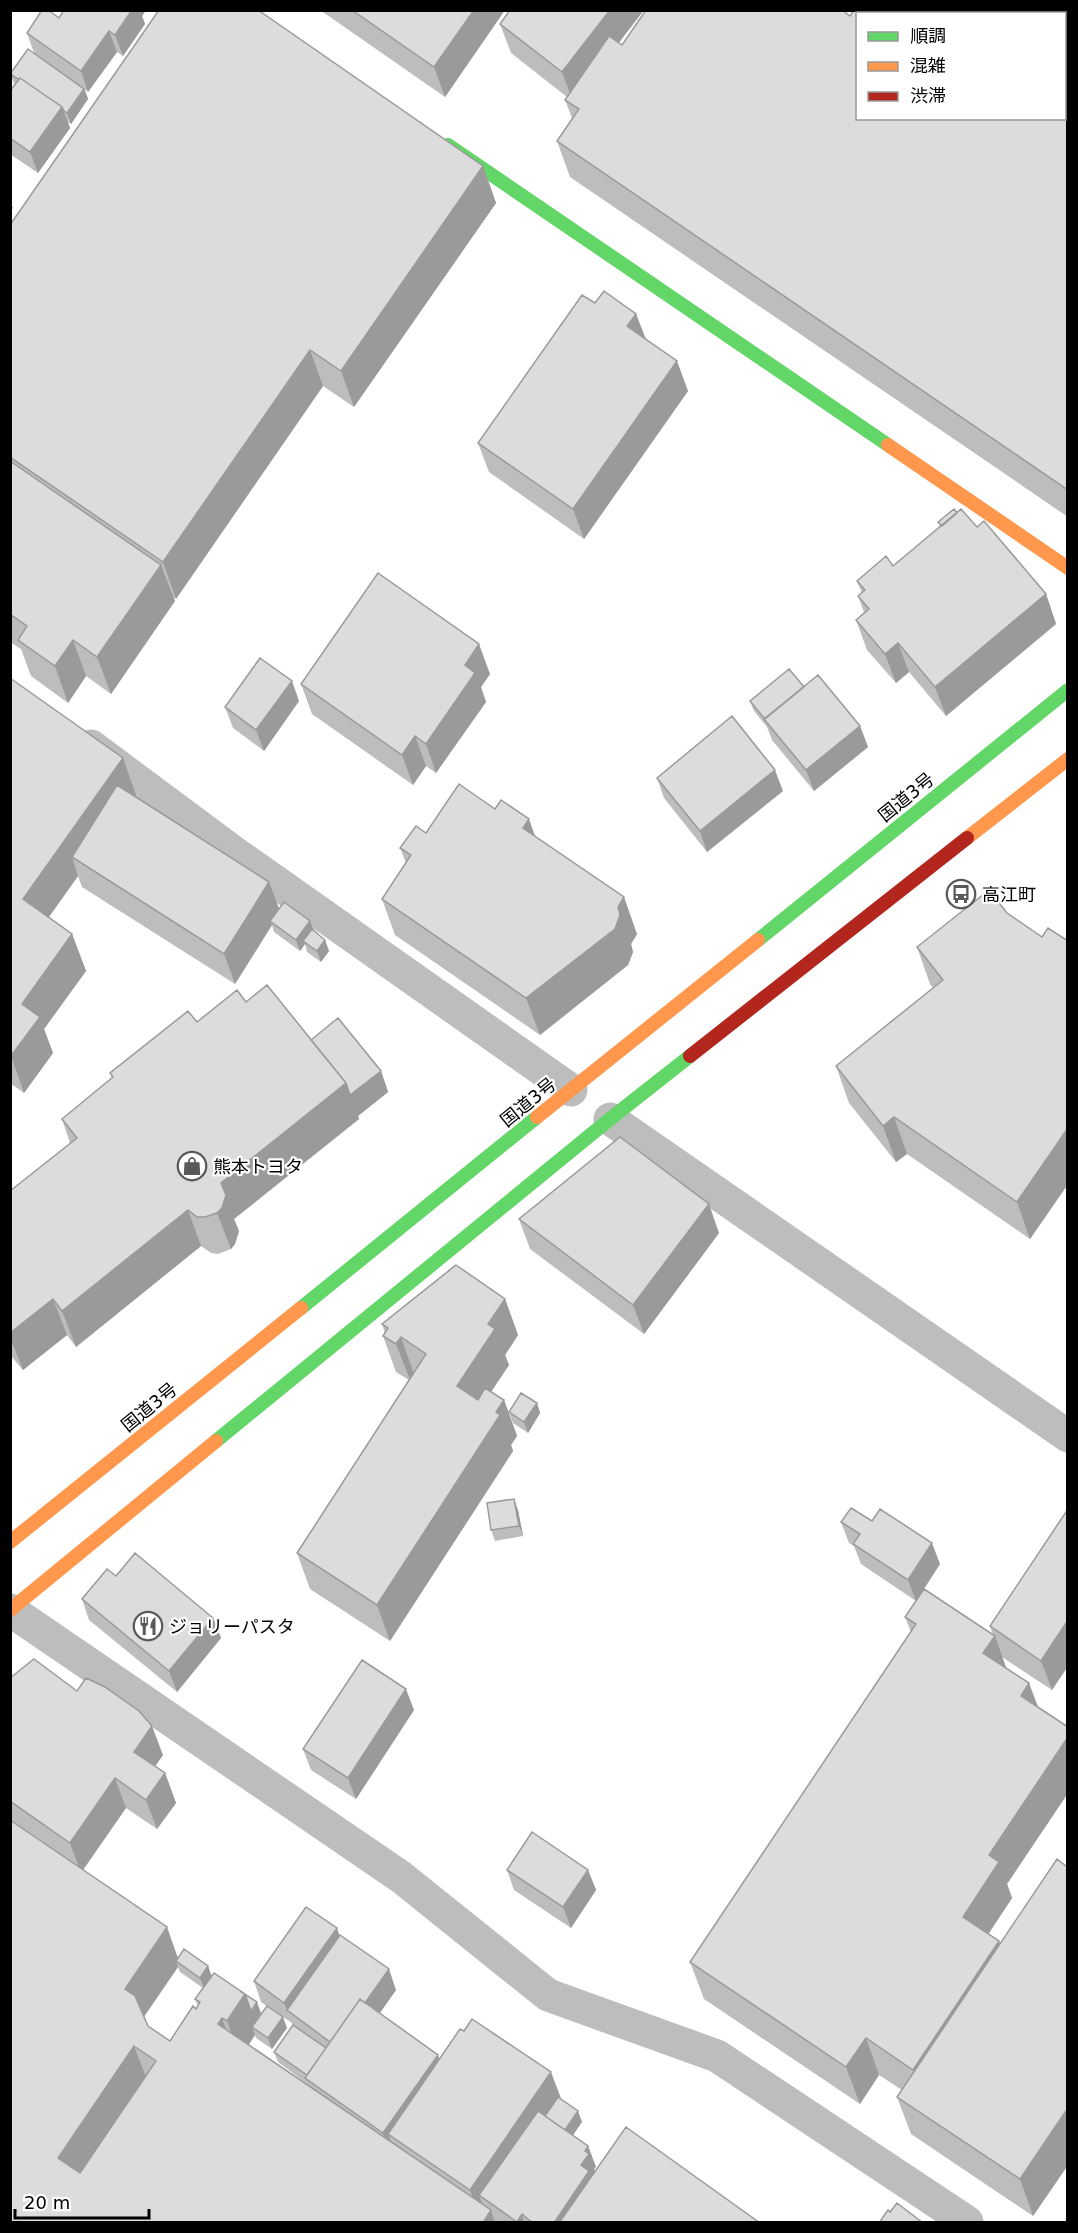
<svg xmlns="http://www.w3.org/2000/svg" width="1078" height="2233" font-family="'DejaVu Sans','Noto Sans JP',sans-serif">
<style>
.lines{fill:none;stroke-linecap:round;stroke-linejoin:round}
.street{stroke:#bdbdbd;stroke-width:33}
.fast{stroke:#63d668;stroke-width:14}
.slow{stroke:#ff974d;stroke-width:14}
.jam{stroke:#b3261e;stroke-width:14}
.wall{fill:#bdbdbd;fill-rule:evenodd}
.shaded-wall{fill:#9a9a9a}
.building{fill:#dcdcdc;stroke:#9a9a9a;stroke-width:1.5;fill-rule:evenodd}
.labels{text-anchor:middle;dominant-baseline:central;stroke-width:4.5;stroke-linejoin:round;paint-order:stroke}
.street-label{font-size:18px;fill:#000;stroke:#fff}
.poi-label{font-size:18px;fill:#000;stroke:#fff;text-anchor:start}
</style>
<rect width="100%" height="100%" fill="#fff"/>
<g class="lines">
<path class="street" d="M91,746L232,851L571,1090
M610,1119L1068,1436
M10,1610L401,1877L548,1995L717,2056L967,2222"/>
<path class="fast" d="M448,145L888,445
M758,940L1068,690
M301,1308L537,1117
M216,1441L610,1119L690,1056"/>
<path class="slow" d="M888,445L1068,568
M967,838L1068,759
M537,1117L758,940
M10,1542L301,1308
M10,1610L216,1441"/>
<path class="jam" d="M690,1056L967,838"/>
</g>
<path class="wall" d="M64,10H146L142,16L145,24L123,56L117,52L88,92L85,89L88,99L71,124L68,122L70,128L38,173L10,154V91L15,85L10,74L34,53L27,33L59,18Z
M320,10H505L445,97Z
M510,10H644L619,43L622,45L850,16L1068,49V517L570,177L557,141L572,118L565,100L567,97L511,53L500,24Z
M1047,10H1068V25L1065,23V14H1051Z
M483,166L496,203L354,407L323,386L176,599L173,597L175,601L111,694L86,676L68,703L31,676L21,649L10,642V225Z
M595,303L636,314L646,339L688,391L584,539L489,472L478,443Z
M957,513L977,527L1046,594L1056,624L946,716L909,672L896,683L867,650L856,620L864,612L858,596L862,593L857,581L893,566L940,527L938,522Z
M490,674L481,687L486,702L436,773L426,766L413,785L312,714L301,684Z
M10,678L136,795L135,797L279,909L310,921L314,931L325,940L329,951L321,962L307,952L305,944L300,951L274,932L272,925L235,984L82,887L78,876L49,917L72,934L86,971L44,1029L53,1053L24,1093L10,1083Z
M804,687L860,726L868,747L814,791L772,740L767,727L754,711L750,701Z
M299,701L264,751L233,728L225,707Z
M657,778L783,791L707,852L664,798Z
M495,809L535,836L637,934L631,944L633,952L628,965L540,1035L395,935L382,899L406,863L400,848L426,833Z
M1007,913L1042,937L1068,941V1184L1030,1239L907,1154L896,1162L849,1103L836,1066L933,988L930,984L917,947Z
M246,1002L311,1040L381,1071L388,1092L358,1116L359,1119L234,1219L239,1231L235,1244L231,1249L218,1254L211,1253L201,1246L76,1347L67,1335L23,1370L10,1355V1191L70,1143L62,1119L112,1078L110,1073L197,1022Z
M519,1219L719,1233L644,1334L530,1249Z
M505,1299L518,1335L505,1355L509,1365L491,1392L504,1400L517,1436L511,1445L513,1451L390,1641L310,1589L297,1553L409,1380L396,1372L383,1336L385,1333L382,1324Z
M537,1403L540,1413L528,1433L513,1423L509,1412Z
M1068,1509V1666L1052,1690L1002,1657L1006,1668L1038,1707L1068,1727V1793L1007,1884L1012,1898L988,1934L999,1941L1000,1944L1068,1864V2165L1033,2216L911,2134L897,2097L902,2090L879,2075L860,2104L704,1999L690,1962L911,1632L905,1617L993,1635L990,1626Z
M518,1510L523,1536L495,1541L491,1530Z
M841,1522L940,1564L916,1601L861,1564L854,1546L849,1543Z
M116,1576L213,1618L221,1638L177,1692L89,1620L82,1599Z
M10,1678L163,1755L155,1766L165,1773L176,1803L157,1829L126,1808L83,1869L178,1957L208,1966L211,1976L261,2013L255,2023L287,2028L272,2049L256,2038L255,2035L249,2045L307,2085L306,2083L278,2062L274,2052L292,2026V2023L261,2002L254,1981L337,1928L339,1936L396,1990L380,2013L438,2055L439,2058L561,2099L582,2122L573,2135L588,2146L596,2167L594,2169L595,2171L760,2223H10ZM178,1967L180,1972L203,1988L195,1999L198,2006L170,2041L148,2026L144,2017Z
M414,1710L356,1799L311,1770L303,1749Z
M507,1870H588L596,1890L571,1928L514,1890Z"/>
<path class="shaded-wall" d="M132,10H146L142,16L145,24L123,56L115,35Z
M474,10H505L445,97L434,67Z
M610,10H644L573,101L562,72Z
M109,31L117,52L88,92L81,71Z
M84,89L88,99L71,124L67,113Z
M62,107L70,128L38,173L30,152Z
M483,166L496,203L354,407L341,371Z
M10,202L13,208L10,211Z
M636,314L647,343L627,326Z
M310,350L323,386L176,599L163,562Z
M677,361L688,391L584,539L573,509Z
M161,565L175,601L111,694L97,657Z
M1046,594L1056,624L946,716L935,687Z
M73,640L86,676L68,703L55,666Z
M898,643L909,672L896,683L885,654Z
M479,644L490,674L481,687L486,702L436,773L426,744L465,665Z
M292,681L299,701L264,751L256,730Z
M860,726L868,747L814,791L806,770Z
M415,736L426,766L413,785L402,755Z
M123,758L136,795L85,866L72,857L78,876L36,935L23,899Z
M775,770L783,791L707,852L700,831Z
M529,819L542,856L523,828Z
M269,882L280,911L270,921L272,925L235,984L224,954Z
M624,897L637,934L631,944L633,952L628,965L540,1035L526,998L618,907Z
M310,921L314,931L303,941L305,944L300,951L296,940Z
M72,934L86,971L44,1029L53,1053L24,1093L11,1056L22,1004Z
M325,940L329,951L321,962L317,951Z
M381,1071L388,1092L358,1116L359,1119L234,1219L239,1231L235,1244L231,1249L217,1213L221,1183L346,1083Z
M894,1117L907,1154L896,1162L883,1126Z
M1068,1128V1184L1030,1239L1017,1202Z
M709,1204L719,1233L644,1334L633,1305Z
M188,1210L201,1246L76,1347L62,1311Z
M53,1299L67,1335L23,1370L10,1337V1333Z
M505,1299L518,1335L505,1355L509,1365L470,1423L457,1386L488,1324Z
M401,1337L414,1374L410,1380L396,1344Z
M504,1400L517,1436L511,1445L513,1451L390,1641L377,1605Z
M537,1403L540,1413L528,1433L524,1422Z
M514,1499L518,1510L523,1536L519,1526Z
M932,1543L940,1564L916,1601L908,1580Z
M213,1618L221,1638L177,1692L169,1671Z
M1068,1620V1666L1052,1690L1041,1661Z
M995,1636L1008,1673L983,1653Z
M1029,1683L1043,1720L1021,1696Z
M406,1689L414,1710L356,1799L348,1778Z
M152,1726L163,1755L145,1781L134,1752Z
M1068,1737V1793L1007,1884L1012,1898L976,1953L963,1917L989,1855Z
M165,1773L176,1803L157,1829L146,1800Z
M115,1778L126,1808L81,1873L70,1843Z
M588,1870L596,1890L571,1928L563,1907Z
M167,1927L180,1964L176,1961L178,1967L138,2025L125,1989Z
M337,1928L344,1949L287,2010L284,2003Z
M999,1941L1012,1978L926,2106L913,2070Z
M208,1966L212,1977L204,1988L200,1978Z
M389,1969L396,1990L342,2066L335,2045Z
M245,1994L257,2002L261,2013L255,2022L258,2031L252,2027L255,2035L240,2057L227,2021Z
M283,2017L287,2028L272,2049L268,2038Z
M222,2018L235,2054L218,2024Z
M866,2038L879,2075L860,2104L846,2067Z
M134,2046L148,2082L71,2194L58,2158Z
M438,2055L449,2085L388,2134L397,2158L393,2163L383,2133Z
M551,2072L562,2101L479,2195L486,2213L481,2220L470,2190Z
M1068,2108V2165L1033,2216L1020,2179Z
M578,2111L582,2122L566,2145L562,2134Z
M588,2146L596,2167L594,2169L596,2174L575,2223H554L581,2165L585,2151Z
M491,2210L495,2223H483Z
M522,2214L524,2223H517V2222Z"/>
<path class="building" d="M42,10H48L59,18L64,10H132L115,35L109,31L81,71L27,33Z
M159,10H258L483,166L341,371L310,350L163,562L10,457V225Z
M352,10H474L434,67Z
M510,10H610L562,72L500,24Z
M646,10H842L850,16L854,10H1011L1016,14H858V118H1065V47L1068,49V490L557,141L579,109L565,100L609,36L622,45Z
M28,49L84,89L67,113L64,111L62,107L20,78L18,79L10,74Z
M20,78L62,107L30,152L10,138V91Z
M604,291L636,314L627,326L677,361L573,509L478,443L582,295L595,303Z
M10,461L161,565L97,657L73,640L55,666L18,640L27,626L10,614Z
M954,509L957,513L942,526L938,522Z
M961,509L977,527L984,521L1046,594L935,687L898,643L885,654L856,620L869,609L858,596L865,590L857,581L886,556L893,566Z
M378,573L479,644L465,665L475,673L426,744L415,736L402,755L301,684Z
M260,658L292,681L256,730L225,707Z
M789,669L804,687L765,719L750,701Z
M818,675L860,726L806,770L764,719Z
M10,678L123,758L23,899L72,934L22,1004L40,1017L11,1056Z
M732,716L775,770L700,831L657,778Z
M459,784L495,809L501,800L529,819L523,828L624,897L618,907L620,915L615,929L526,998L382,899L411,855L400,848L416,826L426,833Z
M117,785L269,882L224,954L72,857Z
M989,890L1007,913L1042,937L1048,928L1068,941V1128L1017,1202L894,1117L883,1126L836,1066L943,980L917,947Z
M284,902L310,921L296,940L270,921Z
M312,929L325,940L317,951L303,941Z
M267,985L346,1083L221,1183L226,1195L222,1208L217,1213L205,1217H197L188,1210L62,1311L53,1299L10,1333V1191L77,1138L62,1119L113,1077L110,1073L188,1011L197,1022L237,990L246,1002Z
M338,1018L381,1071L350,1095L346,1083L311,1040Z
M620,1137L709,1204L633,1305L519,1219Z
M456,1265L505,1299L488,1324L495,1329L457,1386L478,1400L485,1388L504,1400L496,1412L500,1415L377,1605L297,1553L426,1354L401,1337L396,1344L383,1336L388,1328L382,1324Z
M521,1393L537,1403L524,1422L509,1412Z
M514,1499L519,1526L491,1530L487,1503Z
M851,1508L872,1521L880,1509L932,1543L908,1580L853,1544L860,1534L841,1522Z
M1068,1509V1620L1041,1661L990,1626Z
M135,1553L213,1618L169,1671L82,1599L107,1569L116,1576Z
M924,1589L995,1636L983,1653L1029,1683L1021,1696L1068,1727V1737L989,1855L999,1862L963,1917L999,1941L913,2070L866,2038L846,2067L690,1962L916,1624L905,1617Z
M34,1659L77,1691L86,1678L105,1687L139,1711L152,1726L134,1752L165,1773L146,1800L115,1778L70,1843L10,1801V1678Z
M362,1660L406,1689L348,1778L303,1749Z
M10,1820L167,1927L125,1989L135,1996L148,2026L170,2041L193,2006L196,2009L200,2002L195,1999L214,1973L245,1994L227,2021L222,2018L218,2024L491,2210L483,2223H10ZM134,2046L156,2061L80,2173L58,2158Z
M532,1832L588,1870L563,1907L507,1870Z
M1057,1859L1066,1866L1068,1864V2108L1020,2179L897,2097Z
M306,1907L337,1928L284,2003L254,1981Z
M340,1935L389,1969L365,2003L360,1999L330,2042L287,2010Z
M184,1949L208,1966L200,1978L176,1961Z
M240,1991L257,2002L251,2011L245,1994Z
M360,1999L438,2055L383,2133L305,2078Z
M267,2006L283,2017L268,2038L252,2027Z
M472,2019L551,2072L470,2190L388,2134L460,2029L464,2031Z
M293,2025L326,2048L307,2075L274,2052Z
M558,2097L578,2111L565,2130L545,2116Z
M538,2111L588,2146L585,2151L589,2154L581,2165L589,2171L554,2223H533L522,2214L517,2222L479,2195Z
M626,2127L760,2223H559Z
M897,2203L923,2223H879L888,2210L890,2212Z"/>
<defs>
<g id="bus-ring" transform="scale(1.5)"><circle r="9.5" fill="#fff" stroke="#595959" stroke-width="1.5"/><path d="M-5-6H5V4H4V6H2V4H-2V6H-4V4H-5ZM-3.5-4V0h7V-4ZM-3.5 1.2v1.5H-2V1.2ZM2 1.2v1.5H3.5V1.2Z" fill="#595959"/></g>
<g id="shop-ring" transform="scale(1.5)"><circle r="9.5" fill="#fff" stroke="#595959" stroke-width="1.5"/><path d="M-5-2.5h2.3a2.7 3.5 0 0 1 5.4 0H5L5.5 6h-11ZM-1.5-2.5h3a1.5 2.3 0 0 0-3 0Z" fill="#595959"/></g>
<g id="restaurant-ring" transform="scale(1.5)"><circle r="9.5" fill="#fff" stroke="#595959" stroke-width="1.5"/><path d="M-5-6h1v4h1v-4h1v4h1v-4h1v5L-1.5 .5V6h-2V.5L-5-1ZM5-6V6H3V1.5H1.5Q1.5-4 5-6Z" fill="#595959"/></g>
</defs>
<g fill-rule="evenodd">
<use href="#bus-ring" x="961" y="894"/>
<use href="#shop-ring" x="192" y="1166"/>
<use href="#restaurant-ring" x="148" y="1626"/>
</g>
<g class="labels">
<g class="street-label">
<text transform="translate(906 797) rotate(-39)">国道3号</text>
<text transform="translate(528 1102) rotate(-39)">国道3号</text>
<text transform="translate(149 1407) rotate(-39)">国道3号</text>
</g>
<g class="poi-label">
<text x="982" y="894">高江町</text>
<text x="213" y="1166">熊本トヨタ</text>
<text x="169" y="1626">ジョリーパスタ</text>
</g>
</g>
<rect width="1078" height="2233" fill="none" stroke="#000000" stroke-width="24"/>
<rect x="856" y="12" width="210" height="108" fill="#ffffff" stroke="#999999" stroke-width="1.5"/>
<rect x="868" y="32" width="30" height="9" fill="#63d668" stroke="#999999" stroke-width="1.5"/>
<text x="910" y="42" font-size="18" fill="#000000">順調</text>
<rect x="868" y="62" width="30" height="9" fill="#ff974d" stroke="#999999" stroke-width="1.5"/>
<text x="910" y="72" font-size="18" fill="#000000">混雑</text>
<rect x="868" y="92" width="30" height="9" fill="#b3261e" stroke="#999999" stroke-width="1.5"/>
<text x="910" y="102" font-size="18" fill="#000000">渋滞</text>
<path d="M15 2209v9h134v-9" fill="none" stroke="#000000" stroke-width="3"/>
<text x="24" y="2209" font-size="18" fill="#000000" stroke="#ffffff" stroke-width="4.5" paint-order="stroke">20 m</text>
</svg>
